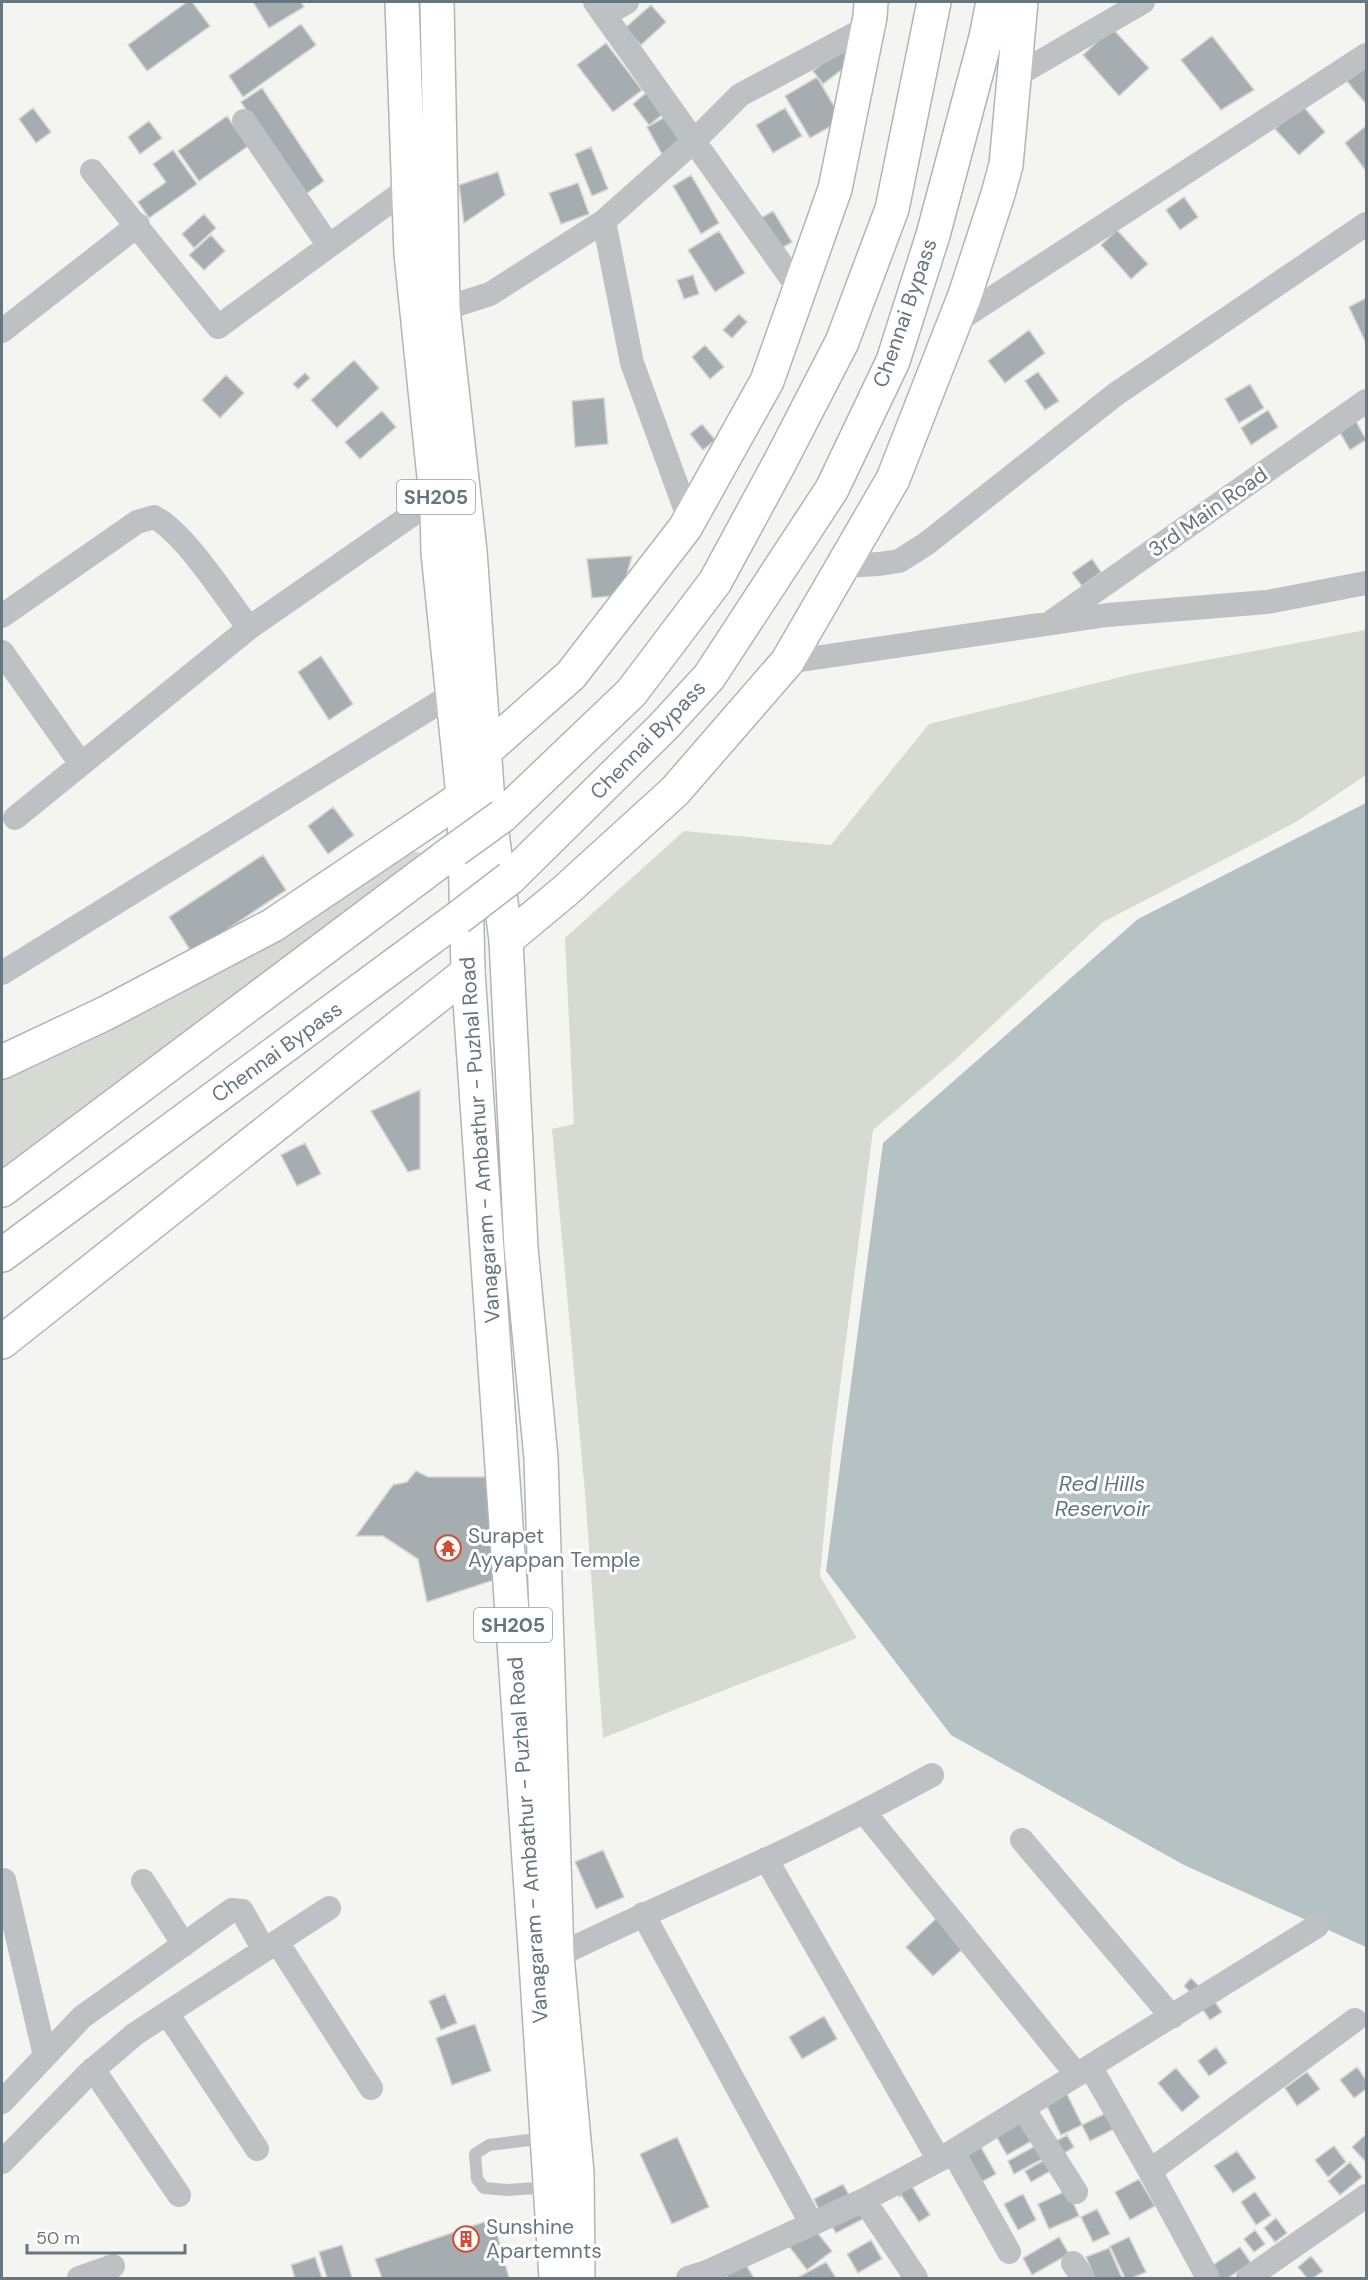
<svg xmlns="http://www.w3.org/2000/svg" width="1368" height="2280" font-family="'DM Sans',sans-serif">
<style>
.green{fill:#d6dad2}
.water{fill:#b5c1c3}
.building{fill:#a5adb0;stroke:#d5d5d3;stroke-width:1.5}
.lines{fill:none;stroke-linecap:round;stroke-linejoin:round}
.secondary-casing{stroke:#b0b5b8;stroke-width:36}
.primary-casing{stroke:#b1b5b8;stroke-width:36}
.highway-casing{stroke:#b0b4b6;stroke-width:36}
.lane{stroke:#bdc1c4;stroke-width:12}
.street{stroke:#bdc1c4;stroke-width:24}
.secondary{stroke:#fff;stroke-width:33}
.primary{stroke:#fff;stroke-width:33}
.highway{stroke:#fff;stroke-width:33}
.highway-bridge-casing{stroke:#b0b4b6;stroke-width:36;stroke-linecap:butt}
.highway-bridge{stroke:#fff;stroke-width:33}
.labels{text-anchor:middle;dominant-baseline:central;stroke-width:6;stroke-linejoin:round;paint-order:stroke}
.shield{fill:#fff;stroke:#949fa5;stroke-width:1.5}
.shield-label{font-size:20px;font-weight:bold;fill:#66767e}
.street-label{font-size:21px;fill:#66767e;stroke:#fff}
.poi-label{font-size:21px;fill:#66767e;stroke:#fff;text-anchor:start}
.water-label{font-size:22px;font-style:italic;fill:#62777b;stroke:#fff}
</style>
<rect width="100%" height="100%" fill="#f4f4f1"/>
<path class="green" d="M1366,630V775L1296,822L1103,922L957,1058L873,1130L832,1449L820,1576L857,1638L603,1738L585,1493L552,1129L574,1124L565,938L684,831L831,845L929,724L1137,673Z
M405,850L423,853L2,1172V1078Z"/>
<path class="water" d="M1366,803V1947L1184,1865L951,1735L826,1571L883,1143L1138,919Z"/>
<path class="building" d="M187,2H192L210,26L147,71L128,45Z
M253,2H301L304,7L269,28Z
M651,5L666,22L641,45L625,28Z
M301,24L316,45L243,97L229,76Z
M1112,28L1149,68L1119,96L1083,55Z
M1212,36L1254,90L1221,110L1181,60Z
M606,43L642,90L613,112L577,65Z
M843,47L853,61L823,84L813,71Z
M1366,61V104L1345,79Z
M817,77L842,120L810,138L785,96Z
M262,88L324,181L303,196L241,102Z
M646,93L663,114L649,125L633,104Z
M1302,105L1325,132L1299,155L1275,129Z
M33,108L51,132L36,143L19,119Z
M785,108L802,136L773,153L756,125Z
M227,116L248,146L199,181L178,151Z
M667,116L682,143L662,154L647,127Z
M149,121L162,138L140,154L128,137Z
M1366,126V171L1345,143Z
M591,147L608,189L592,196L575,154Z
M173,150L197,184L149,218L138,202L166,182L153,164Z
M498,172L505,195L464,223L459,185Z
M691,175L719,223L701,234L673,186Z
M578,183L589,214L561,224L549,193Z
M1184,197L1198,217L1180,230L1166,210Z
M773,211L792,242L778,250L759,219Z
M204,214L216,228L194,248L182,234Z
M1117,230L1148,264L1131,279L1101,245Z
M719,231L745,273L715,292L688,250Z
M211,235L225,251L204,270L189,255Z
M693,275L699,294L684,299L677,280Z
M1366,298V343L1349,307Z
M739,314L747,322L732,338L723,330Z
M1029,330L1045,353L1005,383L988,361Z
M705,345L724,367L710,379L692,357Z
M354,360L379,388L337,428L311,400Z
M1038,372L1059,401L1045,410L1025,381Z
M305,373L310,378L298,389L293,384Z
M226,375L244,393L220,418L202,400Z
M1250,384L1264,408L1239,423L1225,399Z
M604,398L608,444L575,447L572,401Z
M1268,410L1278,427L1251,445L1241,428Z
M1350,410L1366,440L1350,450L1332,419Z
M382,411L396,427L360,459L345,442Z
M702,424L715,440L703,450L690,434Z
M632,556L621,595L592,598L587,559Z
M1092,559L1101,572L1082,586L1072,573Z
M321,656L353,704L329,720L298,672Z
M333,807L354,835L328,854L308,826Z
M263,855L286,890L192,953L169,917Z
M420,1090V1169L408,1172L371,1111Z
M305,1143L321,1174L297,1186L281,1155Z
M416,1471L428,1477H490L497,1579L427,1602L418,1559L383,1536H356L393,1485L407,1482Z
M603,1850L624,1897L596,1909L575,1862Z
M942,1913L969,1943L933,1976L906,1947Z
M1191,1978L1205,1992L1198,2000L1184,1986Z
M445,1994L457,2023L441,2030L429,2001Z
M1210,1995L1222,2012L1210,2020L1198,2003Z
M824,2016L837,2039L802,2059L789,2037Z
M475,2024L491,2071L452,2085L436,2038Z
M1216,2047L1227,2063L1209,2076L1198,2061Z
M1357,2067L1366,2080V2089L1354,2098L1340,2080Z
M1176,2068L1200,2097L1182,2112L1158,2083Z
M1307,2072L1320,2089L1297,2106L1285,2088Z
M1064,2088L1082,2125L1061,2135L1043,2098Z
M1112,2110L1120,2126L1090,2141L1082,2125Z
M1021,2113L1035,2139L1007,2155L992,2129Z
M1067,2135L1074,2147L1060,2156L1053,2143Z
M1364,2136L1366,2138V2162L1352,2147Z
M677,2137L709,2207L672,2224L640,2154Z
M978,2142L996,2174L976,2185L958,2153Z
M1039,2144L1046,2157L1014,2174L1008,2161Z
M1334,2146L1346,2162L1328,2177L1315,2160Z
M1237,2151L1256,2178L1233,2193L1214,2166Z
M1048,2158L1054,2169L1031,2182L1025,2171Z
M1350,2162L1362,2177L1340,2195L1328,2181Z
M1139,2179L1155,2206L1130,2220L1115,2192Z
M908,2180L930,2215L919,2222L901,2195L899,2197L894,2189Z
M843,2184L852,2201L822,2216L814,2199Z
M1068,2190L1079,2216L1049,2229L1038,2204Z
M1255,2192L1271,2215L1256,2225L1241,2202Z
M1023,2194L1036,2220L1018,2230L1004,2204Z
M856,2205L863,2219L836,2233L828,2219Z
M1097,2209L1110,2234L1093,2242L1081,2217Z
M1276,2218L1287,2233L1275,2242L1264,2228Z
M493,2219L509,2278H382L375,2259Z
M812,2226L832,2251L807,2270L788,2245Z
M1255,2230L1265,2244L1254,2252L1244,2239Z
M1059,2237L1069,2254L1032,2275L1023,2258Z
M1129,2237L1146,2272L1132,2278H1125L1110,2246Z
M871,2240L882,2259L858,2273L847,2254Z
M342,2245L352,2278H327L319,2252Z
M1240,2247L1251,2263L1228,2278H1213L1207,2269Z
M1109,2248L1122,2278H1095L1086,2257Z
M1311,2256L1323,2271L1313,2278H1307L1298,2267Z
M315,2257L322,2278H295L291,2265Z
M742,2258L754,2278H728L722,2269Z
M826,2262L836,2278H797Z"/>
<g class="lines">
<g class="secondary-casing">
<path id="secondary" d="M464,765L484,752L571,675L685,528L767,381L835,189L870,17L871,2
M506,940L565,891L675,791L787,662L893,479L965,295L998,194L1006,165L1021,2
M2,1062L106,1013L273,925L463,797
M2,1342L468,972"/>
</g>
<g class="primary-casing">
<path id="primary" d="M402,2L411,254L437,506L438,553L464,805L468,972L536,1962L556,2278
M437,2L443,309L470,551L488,802L506,940L521,1248L541,1458L557,1956L577,2173L578,2278"/>
</g>
<g class="highway-casing">
<path id="highway" d="M502,816L631,693L715,582L779,464L842,342L892,209L934,2
M510,878L664,726L709,677L832,489L893,361L933,235L986,37L993,2
M2,1190L455,850
M2,1255L458,918"/>
</g>
<path class="lane" d="M545,2138L489,2145L475,2154L477,2179L484,2188L507,2190L549,2187"/>
<path class="street" d="M595,2L799,289
M604,15L627,2
M1014,77L1143,2
M244,121L329,246
M92,171L218,327L407,189
M604,221L632,363L689,519
M443,309L490,294L604,221L694,141L740,95L868,27
M954,323L1366,55
M2,331L138,225
M843,566L879,564L899,561L926,544L1116,394L1366,224
M2,616L137,522L154,517C186,534 225,597 249,628L436,498
M1054,620L1366,401
M2,652L81,764
M787,662L1107,615L1267,602L1366,583
M15,818L249,628
M2,973L453,694
M864,1812L1077,2075
M1022,1840L1172,2017
M766,1859L939,2160
M4,1880L45,2056
M143,1881L184,1945
M643,1914L811,2223
M277,1942L371,2088
M557,1956C626,1922 695,1892 765,1860C822,1834 877,1805 932,1775
M167,2013L257,2149
M1091,2068L1150,2171L1208,2278
M93,2069L179,2195
M2,2102L82,2017L232,1910L242,1911L264,1950
M1023,2108L1076,2192
M953,2152L1009,2252
M2,2162L88,2074L135,2034L329,1908
M1150,2171L1355,2020
M864,2200L916,2278
M1073,2263L1083,2278
M79,2278L113,2266
M688,2278L707,2272L864,2200L939,2160L1317,1926
M1248,2278L1366,2196"/>
<use href="#secondary" class="secondary"/>
<use href="#primary" class="primary"/>
<use href="#highway" class="highway"/>
<g class="highway-bridge-casing">
<path id="highway-bridge" d="M455,850L502,816
M458,918L510,878"/>
</g>
<use href="#highway-bridge" class="highway-bridge"/>
</g>
<defs>
<g id="temple-ring" transform="scale(1.35)"><circle r="9.5" fill="#fff" stroke="#cf4d36" stroke-width="1.5"/><path d="M0-6L5-2H3V0L6.5 2.5H4V6H1.5V3h-3V6H-4V2.5H-6.5L-3 0V-2H-5Z" fill="#cf4d36"/></g>
<g id="building-ring" transform="scale(1.35)"><circle r="9.5" fill="#fff" stroke="#cf4d36" stroke-width="1.5"/><path d="M-4-6H4V6H1V3H-1V6H-4ZM-2.5-4.3h1.7v1.8h-1.7ZM.8-4.3h1.7v1.8H.8ZM-2.5-1h1.7V.8h-1.7ZM.8-1h1.7V.8H.8Z" fill="#cf4d36"/></g>
</defs>
<g fill-rule="evenodd">
<use href="#temple-ring" x="448" y="1548"/>
<use href="#building-ring" x="466" y="2239"/>
</g>
<g class="labels">
<g class="shield">
<rect x="397" y="480" width="78" height="34" rx="4.5"/>
<rect x="474" y="1608" width="78" height="34" rx="4.5"/>
</g>
<g class="shield-label">
<text x="436" y="497">SH205</text>
<text x="513" y="1625">SH205</text>
</g>
<g class="street-label">
<text transform="translate(905 313) rotate(-71)">Chennai Bypass</text>
<text transform="translate(1208 512) rotate(-35)">3rd Main Road</text>
<text transform="translate(648 740) rotate(-46)">Chennai Bypass</text>
<text transform="translate(277 1052) rotate(-36)">Chennai Bypass</text>
<text transform="translate(480 1140) rotate(-94)">Vanagaram - Ambathur - Puzhal Road</text>
<text transform="translate(528 1840) rotate(-94)">Vanagaram - Ambathur - Puzhal Road</text>
</g>
<g class="poi-label">
<text x="468" y="1536">Surapet<tspan x="468" dy="24">Ayyappan Temple</tspan></text>
<text x="486" y="2227">Sunshine<tspan x="486" dy="24">Apartemnts</tspan></text>
</g>
<g class="water-label">
<text x="1102" y="1483">Red Hills<tspan x="1102" dy="25">Reservoir</tspan></text>
</g>
</g>
<rect width="1368" height="2280" fill="none" stroke="#66767e" stroke-width="6"/>
<path d="M27 2244v9h158v-9" fill="none" stroke="#66767e" stroke-width="3"/>
<text x="36" y="2244" font-size="18" fill="#66767e" stroke="#ffffff" stroke-width="4.5" paint-order="stroke">50 m</text>
</svg>
